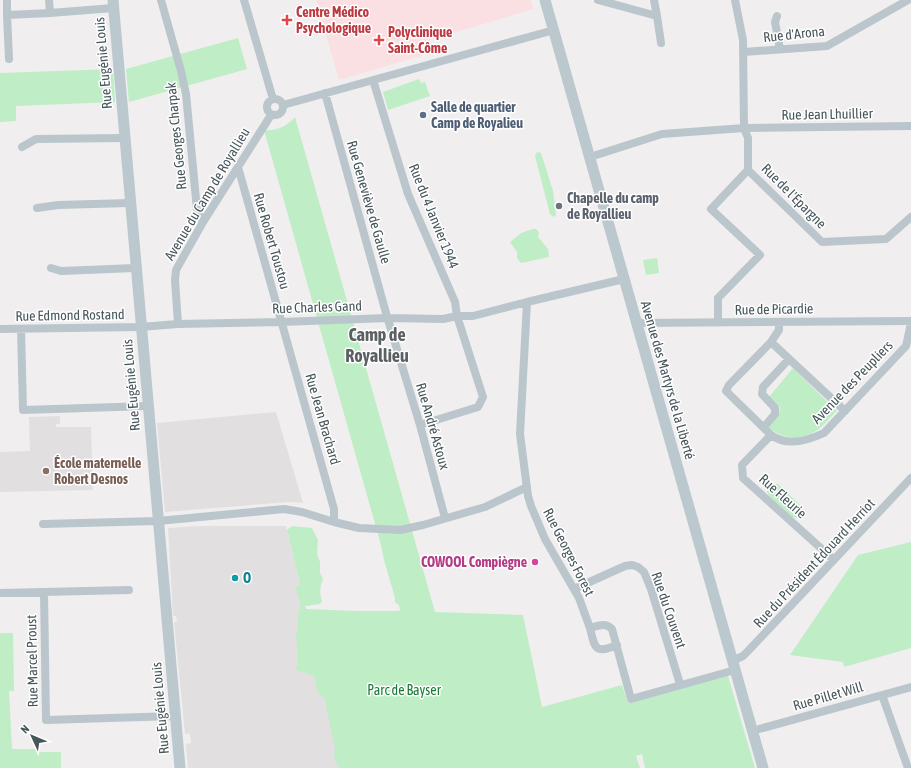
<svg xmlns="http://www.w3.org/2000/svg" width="911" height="768" font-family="'Asap Condensed',sans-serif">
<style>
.education{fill:#e2dfe0}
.medical{fill:#fae0e3}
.green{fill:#beedc6}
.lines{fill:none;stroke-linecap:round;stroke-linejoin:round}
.street{stroke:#bac6cb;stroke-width:8}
.secondary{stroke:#bbc9cf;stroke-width:11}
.health-dot{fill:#e0444e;stroke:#fff;stroke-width:1.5}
.service-dot{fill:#5c6f8a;stroke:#fff;stroke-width:1.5}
.worship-dot{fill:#6b7280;stroke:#fff;stroke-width:1.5}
.education-dot{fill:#8d6e63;stroke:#fff;stroke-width:1.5}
.hotel-dot{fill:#d1479c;stroke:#fff;stroke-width:1.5}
.culture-dot{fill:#0f9aa8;stroke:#fff;stroke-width:1.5}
.labels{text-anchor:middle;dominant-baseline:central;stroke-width:3;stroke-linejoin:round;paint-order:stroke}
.health-label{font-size:14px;font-weight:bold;fill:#be3a42;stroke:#fff;text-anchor:start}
.street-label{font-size:14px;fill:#47565b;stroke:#fff}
.service-label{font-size:14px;font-weight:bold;fill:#4e5e75;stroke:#fff;text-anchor:start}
.worship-label{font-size:14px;font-weight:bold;fill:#5b616d;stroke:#fff;text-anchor:start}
.education-label{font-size:14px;font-weight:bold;fill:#785e54;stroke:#fff;text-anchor:start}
.hotel-label{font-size:14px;font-weight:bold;fill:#b23c85;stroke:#fff;text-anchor:end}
.culture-label{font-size:14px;font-weight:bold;fill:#0d838f;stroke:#fff;text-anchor:start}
.park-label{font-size:14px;fill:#1b7936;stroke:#fff}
.district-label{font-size:18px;font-weight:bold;fill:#5b6063;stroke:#fff}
</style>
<rect width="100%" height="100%" fill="#f1eeef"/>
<path class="education" d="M276,412L303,503L289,502L165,512L157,423Z
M60,416V424H56V427H91L93,490L0,492V452L30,451L29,417Z
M199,526H286L306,609L340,768H188L186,744L191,743L190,734H185L174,622H177L176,616H173L168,528Z"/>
<path class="medical" d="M316,0H531L533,9L417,44L421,56L339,80Z"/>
<path class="green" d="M238,38L247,69L129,102L126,69Z
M113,69L115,102L16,106V121L0,122V73Z
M419,79L421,83L425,82L430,96L388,110L383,92Z
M295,117L435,612L523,615L542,707L622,685L628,703L728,676L755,768H645L642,754L636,756L640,768H339L334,757L335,748L324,697C315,695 317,684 314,676L296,670L298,657L296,636L298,630V613L301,606L296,589V587L300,584L287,530L292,526L312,528L318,540L317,554L320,562V573L323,579C320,587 319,592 322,601L320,604L306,606L305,605L306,609L357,611H400L399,605L395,602V598L384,560L381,545L264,130C277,131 286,127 295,117Z
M537,152L541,153L553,191L556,215L554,217L550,214L535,156Z
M533,229H536L539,232L538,237L548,249L549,257L521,263L517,258V252L510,242L521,233Z
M657,258L659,273L646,275L643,260Z
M793,368L837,411C830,417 824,426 816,431C800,441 782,439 768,427C774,421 780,416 780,407L769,397Z
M774,484H778L801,506L803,509L801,514L797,518L792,517L770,497L767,492L769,487Z
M911,542V648L844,667L843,662L790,655L858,555Z
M0,633H13L14,691H9L12,749H38V752H61V768H0Z"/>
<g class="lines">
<path class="street" d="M7,0V15L50,13L113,8
M49,0L50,13
M161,0L181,71L186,94L197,210L203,222
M244,0L273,99
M598,0L657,16L654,0
M735,0L743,40L744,128L748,138V170L822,242L886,239L911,217
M7,15L9,59
M657,16L661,43
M777,16L775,22L780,49
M743,52L827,46L908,0
M373,80L408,194L455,302L457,316L483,397L478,407L420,425
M325,93L386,313L420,425L445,518
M267 107a8 8 0 1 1 16 0a8 8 0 1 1-16 0Z
M283,105L554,30
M22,147L36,139L124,138
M590,157L662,134L744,128L911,126
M238,167L334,509V522
M37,208L58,205L130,203
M51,268L61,271L135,268
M624,279L527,302L520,434L528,496L531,506L545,539L579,598L590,628C598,626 605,622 612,629L631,699L735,670
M779,322V330L771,342L729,385L726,391L771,435C787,447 807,441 824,433L906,346L911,323
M636,323L911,321
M718,323V298L760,255L711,209L748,170
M178,324L282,322L388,318L443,319L457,316H473L527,302
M0,329L140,327L178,324L175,280L176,270L203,222L271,115
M21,329L23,410L148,406
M771,342L845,411
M764,427L775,414V408L762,394L763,387L789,359
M771,435L742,465L743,478L834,560
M43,524L158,521L284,509L302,512L334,522L359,528L400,530L423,525L485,507L527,487
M574,589L625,566L632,565L638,567L644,572L651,589L680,684
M44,592L46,720L175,716
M0,593L129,590
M590,628C595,649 595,654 617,645
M732,661L743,656L748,651L911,478
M882,695L908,768
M752,731L911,687"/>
<path class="secondary" d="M113,0L180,768
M545,0L763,768"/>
</g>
<g class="health-dot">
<path d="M285 14h4v4h4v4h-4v4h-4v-4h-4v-4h4z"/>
<path d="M377 34h4v4h4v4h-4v4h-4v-4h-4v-4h4z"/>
</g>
<circle class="service-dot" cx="423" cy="115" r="4"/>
<circle class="worship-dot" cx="559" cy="206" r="4"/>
<circle class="education-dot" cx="46" cy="471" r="4"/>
<circle class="hotel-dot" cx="535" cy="562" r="4"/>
<circle class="culture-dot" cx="235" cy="578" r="4"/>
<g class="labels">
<g class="health-label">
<text x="296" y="12">Centre Médico<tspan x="296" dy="16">Psychologique</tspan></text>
<text x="388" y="32">Polyclinique<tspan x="388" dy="16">Saint-Côme</tspan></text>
</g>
<g class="street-label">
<text transform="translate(794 34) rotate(-6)">Rue d'Arona</text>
<text transform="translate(103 63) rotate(-95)">Rue Eugénie Louis</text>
<text transform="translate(827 114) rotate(-1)">Rue Jean Lhuillier</text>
<text transform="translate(176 136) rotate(-96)">Rue Georges Charpak</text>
<text transform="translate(207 194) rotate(-59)">Avenue du Camp de Royallieu</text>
<text transform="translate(794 196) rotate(45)">Rue de l'Épargne</text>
<text transform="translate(369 202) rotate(74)">Rue Geneviève de Gaulle</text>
<text transform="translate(434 216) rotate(68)">Rue du 4 Janvier 1944</text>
<text transform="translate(272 241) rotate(74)">Rue Robert Toustou</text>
<text transform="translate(317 307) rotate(-2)">Rue Charles Gand</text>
<text transform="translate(774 309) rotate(-1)">Rue de Picardie</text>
<text transform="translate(70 315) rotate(-1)">Rue Edmond Rostand</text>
<text transform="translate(668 380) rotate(74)">Avenue des Martyrs de la Liberté</text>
<text transform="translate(852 382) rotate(-46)">Avenue des Peupliers</text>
<text transform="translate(131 385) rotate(-95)">Rue Eugénie Louis</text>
<text transform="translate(323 419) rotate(74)">Rue Jean Brachard</text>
<text transform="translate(433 426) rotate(74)">Rue André Astoux</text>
<text transform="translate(783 496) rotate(42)">Rue Fleurie</text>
<text transform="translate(569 552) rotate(63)">Rue Georges Forest</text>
<text transform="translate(814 563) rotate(-47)">Rue du Président Édouard Herriot</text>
<text transform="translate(669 610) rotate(71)">Rue du Couvent</text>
<text transform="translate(32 661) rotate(-91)">Rue Marcel Proust</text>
<text transform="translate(828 696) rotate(-16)">Rue Pillet Will</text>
<text transform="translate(160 708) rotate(-95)">Rue Eugénie Louis</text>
</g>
<g class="service-label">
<text x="431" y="107">Salle de quartier<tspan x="431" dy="16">Camp de Royalieu</tspan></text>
</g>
<g class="worship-label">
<text x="567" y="198">Chapelle du camp<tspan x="567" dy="16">de Royallieu</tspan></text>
</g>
<g class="education-label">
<text x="54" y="463">École maternelle<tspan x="54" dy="16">Robert Desnos</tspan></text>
</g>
<g class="hotel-label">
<text x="527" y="562">COWOOL Compiègne</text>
</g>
<g class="culture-label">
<text x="243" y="578">O</text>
</g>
<g class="park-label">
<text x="404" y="690">Parc de Bayser</text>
</g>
<g class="district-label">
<text x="377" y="334">Camp de<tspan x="377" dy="21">Royallieu</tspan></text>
</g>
</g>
<g transform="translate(32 736) rotate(314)" stroke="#ffffff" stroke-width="3" paint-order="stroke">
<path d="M0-3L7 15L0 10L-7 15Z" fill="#47565b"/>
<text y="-6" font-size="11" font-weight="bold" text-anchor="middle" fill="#47565b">N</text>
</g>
</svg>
